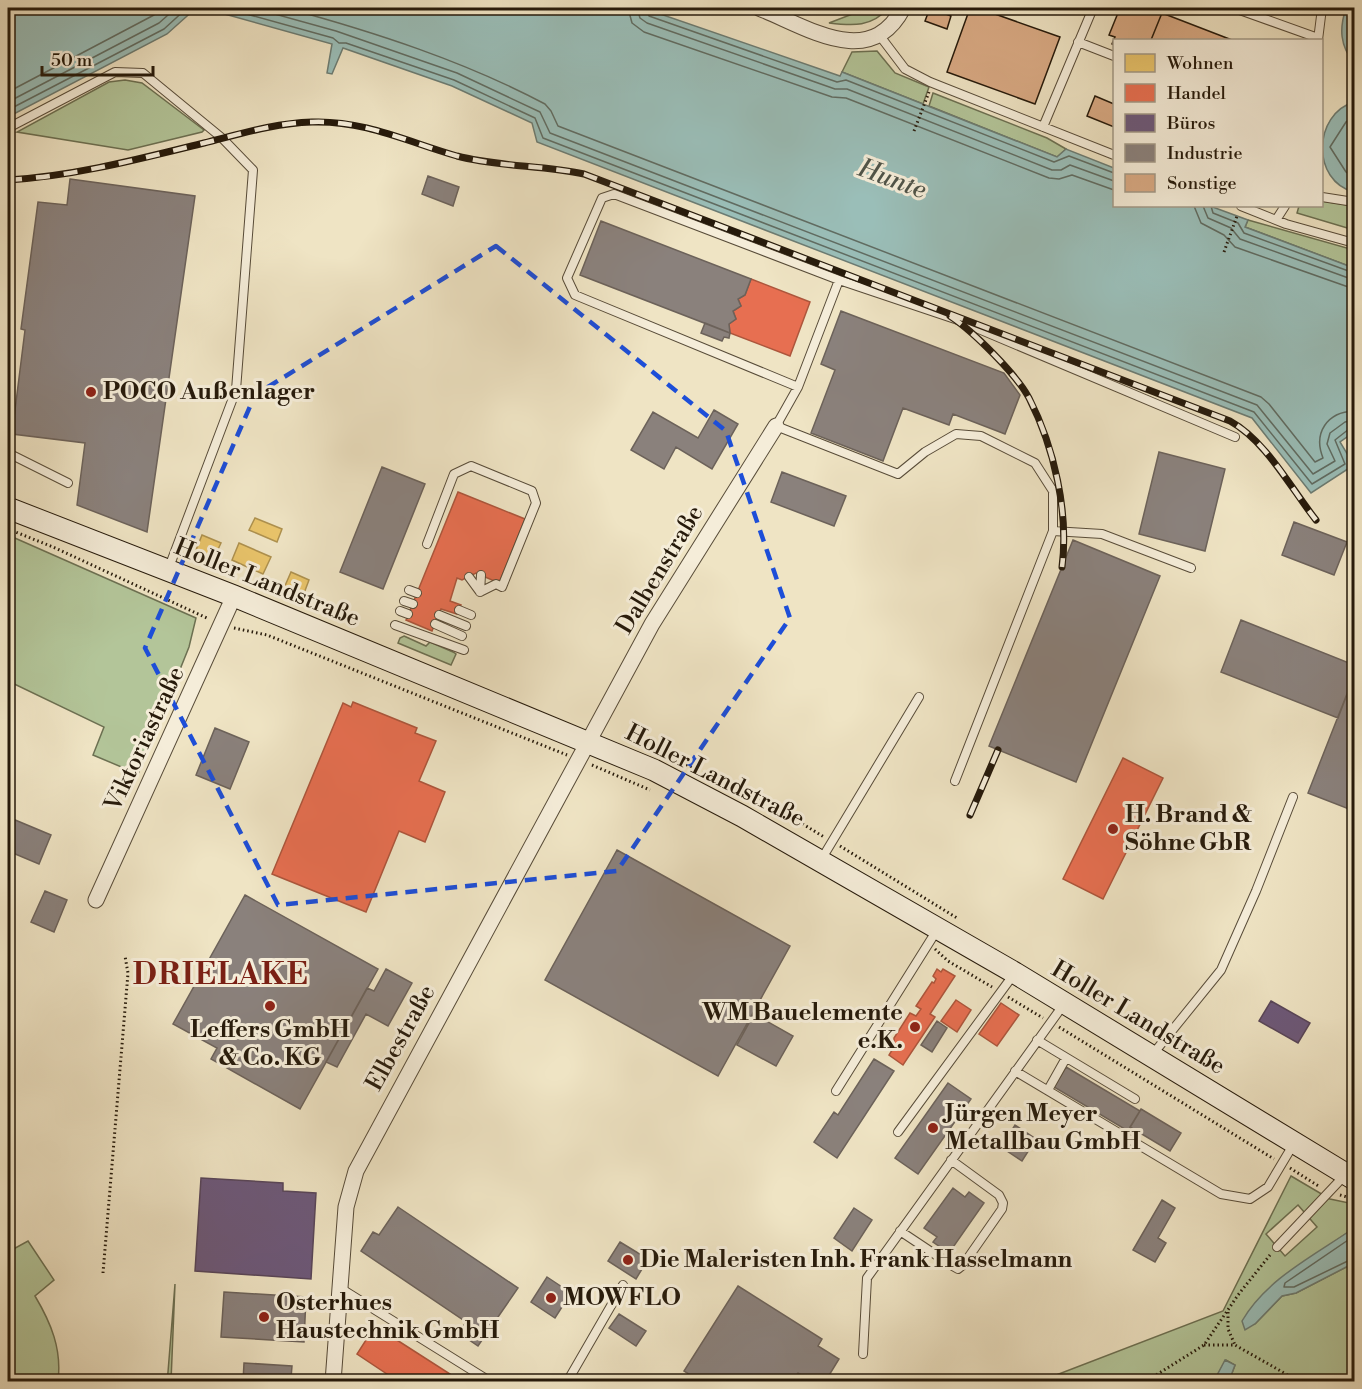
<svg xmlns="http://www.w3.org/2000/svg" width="1362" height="1389" font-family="'Libre Bodoni',serif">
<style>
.green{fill:#b3c599;stroke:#6c7052;stroke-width:1.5;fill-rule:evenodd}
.water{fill:#9abeb8;stroke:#6c7c73;stroke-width:1.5}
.homes{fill:#e9c46a;stroke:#ae914e;stroke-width:1.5}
.shops{fill:#e76f51;stroke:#ad563c;stroke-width:1.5}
.offices{fill:#6d597a;stroke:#584659;stroke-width:1.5}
.industry{fill:#8a817c;stroke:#6c625a;stroke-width:1.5}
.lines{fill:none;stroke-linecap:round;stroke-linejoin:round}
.shore{stroke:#606c62;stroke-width:1.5}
.building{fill:#d8a983;stroke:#261a0b;stroke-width:1.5}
.service-casing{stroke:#584c39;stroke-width:10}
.minor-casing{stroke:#584c39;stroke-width:17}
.secondary-casing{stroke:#261a0b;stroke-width:23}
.path{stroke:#261a0b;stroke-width:3;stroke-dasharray:1.5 3;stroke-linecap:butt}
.service{stroke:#f5edd9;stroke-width:8}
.minor{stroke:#f5edd9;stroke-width:15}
.secondary{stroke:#f5edd9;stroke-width:21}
.rail-casing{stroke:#261a0b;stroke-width:7}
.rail{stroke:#f5edd9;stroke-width:4.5;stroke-dasharray:14;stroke-linecap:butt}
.marked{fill:none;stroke:#1d4ed8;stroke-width:4.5;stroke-dasharray:12 8;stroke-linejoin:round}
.poi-dot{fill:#8f2418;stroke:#f5edd9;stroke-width:2}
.labels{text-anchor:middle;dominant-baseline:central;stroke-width:6;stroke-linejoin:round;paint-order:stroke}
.poi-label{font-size:24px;font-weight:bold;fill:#261a0b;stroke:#f5edd9;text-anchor:start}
.street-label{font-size:24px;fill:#261a0b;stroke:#f5edd9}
.water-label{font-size:26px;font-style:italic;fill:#4f5348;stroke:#f5edd9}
.district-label{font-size:30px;font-weight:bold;letter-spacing:1.5px;fill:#7a1f14;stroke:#f5edd9}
</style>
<rect width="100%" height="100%" fill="#efe4c4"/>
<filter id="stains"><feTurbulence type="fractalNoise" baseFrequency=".00333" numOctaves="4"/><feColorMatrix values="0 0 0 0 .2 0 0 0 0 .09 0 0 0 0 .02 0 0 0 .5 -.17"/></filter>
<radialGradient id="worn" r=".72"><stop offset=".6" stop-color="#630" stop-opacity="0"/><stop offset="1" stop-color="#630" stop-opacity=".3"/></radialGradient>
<path class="green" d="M868,8H889C871,27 854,26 829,23Z
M877,51L895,73L929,87L923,104L842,72L852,52Z
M125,80L142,83L204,130L202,132L128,150L17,132L109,82Z
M933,93L1047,138L1066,149L1057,157L929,106Z
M1322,201L1354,206V230L1297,213L1299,206H1322Z
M1248,220L1354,250V268L1245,227Z
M8,535L196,618L189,647L138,774L93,755L104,727L8,681Z
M404,636L426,646L430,642L453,652L456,654L451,665L398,643L400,638Z
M1291,1176L1330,1199L1354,1204V1228L1275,1283L1255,1324L1282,1296L1296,1293L1354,1263V1356L1346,1381H1229L1235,1365L1226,1360L1214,1381L1038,1382L1223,1311ZM1298,1205L1317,1227L1285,1256L1266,1234Z
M28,1241L54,1280L35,1296C51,1323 62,1349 58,1381H8V1252Z
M175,1284L171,1381H167L168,1372Z"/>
<path class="water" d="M8,8H196L167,34L8,117Z
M203,8H643L840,76L842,72L1057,157L1066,149L1114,168V206H1210L1248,220L1245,227L1354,268V432L1340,442L1354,465L1311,493L1252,418L537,142L532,123L452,86L343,48L332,74L327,73L332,44Z
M1346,8H1354V64C1340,45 1339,29 1346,8Z
M1354,102V192C1311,181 1313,114 1354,102Z
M1354,1228V1263L1296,1293L1282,1296L1255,1324L1245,1330L1242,1321C1266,1279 1315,1255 1354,1228Z
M1225,1360L1235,1365L1229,1381H1214Z"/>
<path class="homes" d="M255,518L282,529L277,542L249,530Z
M202,535L221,543L214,558L196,550Z
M239,543L271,557L263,574L232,560Z
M291,572L309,580L303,596L284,588Z"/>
<path class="shops" d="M8,201L14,202L8,251Z
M751,279L810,302L790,356L730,333L729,324L736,319L733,311L741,306L738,299L745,295Z
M458,492L525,519L499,583L476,573L462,580L457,578L450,601L461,605L457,614L441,609L432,631L406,620Z
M353,702L417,728L415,733L436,741L419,781L445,792L425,842L399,831L366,912L272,874L343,703L351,707Z
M1123,758L1163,778L1103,899L1063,879Z
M937,969L941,972L943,969L955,976L930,1014L935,1017L903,1065L889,1055L894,1047V1038L910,1013L916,1016L921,1009L916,1006L932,982L934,983L936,979L933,976Z
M956,1000L971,1010L957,1032L941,1021Z
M1001,1003L1019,1015L997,1046L979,1034Z
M375,1326L450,1374L445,1382H399L357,1354Z"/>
<path class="offices" d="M1271,1001L1310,1023L1298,1043L1259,1021Z
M201,1178L283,1183V1191L316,1193L311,1279L195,1271Z"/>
<path class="industry" d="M428,176L459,187L453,206L422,194Z
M70,179L195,196L147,532L77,505L85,443L12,434L25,330L21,329L38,202L67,205Z
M601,221L751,279L745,295L738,299L741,306L733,311L736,319L729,324L730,333L580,275Z
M841,311L1004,373L1020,395L1005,434L953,414L949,425L903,408L883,461L811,433L835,370L821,364Z
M705,323L730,333L729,338L724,337L722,341L701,333Z
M714,410L738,424L712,469L676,447L664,469L631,450L653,412L698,438Z
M1159,452L1225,469L1205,551L1139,534Z
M382,467L425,484L383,589L340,572Z
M782,472L846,496L834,526L771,502Z
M1294,522L1347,542L1334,575L1282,555Z
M1073,540L1160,576L1076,782L989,746Z
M1241,620L1354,665V676L1338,718L1221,672Z
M1354,676V811L1308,793Z
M215,728L249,742L230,789L196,775Z
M8,817L51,835L39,864L8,851Z
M617,850L790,946L718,1076L545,980Z
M45,891L67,900L54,932L31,922Z
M245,895L378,969L300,1109L211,1059L217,1048L173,1024Z
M386,969L412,983L388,1026L366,1014L337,1067L326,1062L367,988L374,991Z
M754,1014L793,1036L776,1066L737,1045Z
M937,1021L947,1028L932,1052L921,1045Z
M874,1059L894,1071L837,1158L814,1142L834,1112L838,1115Z
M1066,1067L1140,1111L1128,1131L1054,1087Z
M948,1083L971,1099L918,1174L895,1158Z
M1141,1109L1181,1133L1170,1151L1130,1127Z
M1015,1125L1036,1139L1022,1161L1001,1147Z
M953,1188L965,1197L969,1192L984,1203L949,1253L933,1242L937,1237L924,1228Z
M1162,1200L1175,1208L1158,1238L1166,1243L1155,1262L1133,1250Z
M398,1207L518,1288L478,1346L459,1333L466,1322L361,1251L373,1232L379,1235Z
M854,1208L872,1220L852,1251L834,1238Z
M620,1242L648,1259L636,1279L608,1261Z
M547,1277L571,1293L555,1318L531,1302Z
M738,1286L822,1339L818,1346L839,1359L825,1382H812L798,1373L792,1382H701L684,1371Z
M224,1292L306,1297L304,1342L221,1337Z
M619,1314L646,1331L636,1346L609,1328Z
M244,1363L292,1366L291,1378L307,1379V1382H243Z"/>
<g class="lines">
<path class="shore" d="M225,8L333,38L339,43H346L454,80L535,118L543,138L1254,412L1312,484L1345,464L1335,440L1349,429L1354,427
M253,8L336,31L457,73L540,112L550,133L1257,405L1313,474L1335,461L1327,444L1330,433L1345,422L1354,420
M286,8C374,32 464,61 545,104L551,111L558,126L1261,397L1269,404L1315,462L1323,458C1313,433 1327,412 1354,411
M628,8L632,23L644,32L832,97L846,98L1049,178L1059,179L1072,175L1114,190
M637,8L640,18L647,23L835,89H847L1052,170H1061L1070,165L1114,181
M645,8L649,16L837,82L846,80L1054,162L1069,156L1114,173
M8,92L154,15L163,8
M8,102L159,23L176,8
M8,110L164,29L187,8
M1354,117L1346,122L1330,147L1346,172L1354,178
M1194,206L1201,223L1224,235L1235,247L1354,289
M1203,206L1208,218L1231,228L1240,239L1354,280
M1211,206L1213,213L1238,223L1244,233L1354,273
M1354,1236L1285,1283L1284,1287H1294L1354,1258"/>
</g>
<path class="building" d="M930,8L951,16L947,29L925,21Z
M970,8H978L1060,37L1035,104L947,72Z
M1025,8H1065L1056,12L1040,13Z
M1120,8H1150L1162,13L1151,40H1114V45L1112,44L1115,37L1109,35Z
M1162,13L1232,40H1151Z
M1095,96L1114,104V127L1087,116Z"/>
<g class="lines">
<g class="service-casing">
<path id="service" d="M1234,8L1318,38
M880,36L905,69L930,82L1114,155
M1318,40L1322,8
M1078,42L1114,56
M1043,127L1093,8
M8,128L115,72L143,73L222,138L253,170L236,390L168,570
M1322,197L1354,202
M1241,206L1286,224L1354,243
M1276,220L1285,206
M839,280L798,387L776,426L898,474L925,452L956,434L981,436L1035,463L1053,491V531L955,781
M798,387L575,295L567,278L602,198L614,194L839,280L955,319L1235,437
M8,453L68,483
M1053,531L1102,534L1191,568
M427,544L454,474L471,466L532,491L536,503L502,587L496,584L480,592
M469,577L480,592
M409,590L417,593
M480,592L481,575
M404,601L413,604
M459,610L471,615
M400,611L408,614
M439,615L466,626
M435,624L462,636
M395,625L464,650
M821,860L919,697
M1037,1040L1135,1099
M1153,1054L1221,970L1256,891L1293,797
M1015,1071L1221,1194L1250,1199L1268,1187L1293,1145
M1048,1090L1066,1058
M836,1091L937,930
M898,1132L1014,974
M900,1231L951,1265L958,1269L963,1265L1002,1209L1003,1203L999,1195L951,1160
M1277,1247L1345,1175
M340,1288L491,1382
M863,1354L867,1278L1064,1004
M567,1382L623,1285"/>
</g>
<g class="minor-casing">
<path id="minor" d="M759,8C807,27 870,71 903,8
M96,900L234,596
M333,1382L346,1207L356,1171L652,624L776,426"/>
</g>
<g class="secondary-casing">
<path id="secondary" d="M8,508L234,596L654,770L742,816L1015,973L1354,1179"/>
</g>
<path class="path" d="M914,131L929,92
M1224,252L1237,216
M8,529L53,547L209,619
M234,628L267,635L567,755
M678,761L775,807L824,837
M592,765L650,790
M840,846L957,918
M935,949L948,961L992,987
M1008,997L1043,1018
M1059,1027L1274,1159
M1290,1168L1320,1187
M1340,1195L1354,1199
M103,1273L128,973L125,956
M1228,1312V1329L1235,1345
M1204,1345H1235L1300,1382
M1145,1382L1204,1345L1238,1295L1270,1255"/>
<use href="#service" class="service"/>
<use href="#minor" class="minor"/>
<use href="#secondary" class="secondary"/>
<g class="rail-casing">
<path id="rail" d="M8,180C75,176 139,159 204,143C240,134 275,123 312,122C364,120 408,142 457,156C499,167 542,165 584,174L1230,421C1266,441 1290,487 1316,520
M950,316C973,331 1017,375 1029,398C1054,447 1069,512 1062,567
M970,815L998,750"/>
</g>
<use href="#rail" class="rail"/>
</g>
<path class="marked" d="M496,246L726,431L790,618L617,871L278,905L145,648L255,395Z"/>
<g class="poi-dot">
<circle cx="91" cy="392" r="6"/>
<circle cx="1113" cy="829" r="6"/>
<circle cx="270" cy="1006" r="6"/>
<circle cx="915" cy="1027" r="6"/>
<circle cx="933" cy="1128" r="6"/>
<circle cx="628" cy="1260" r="6"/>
<circle cx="551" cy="1298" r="6"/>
<circle cx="264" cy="1317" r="6"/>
</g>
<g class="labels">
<g class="poi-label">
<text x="103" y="392">POCO Außenlager</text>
<text x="1125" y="815">H. Brand &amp;<tspan x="1125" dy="28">Söhne GbR</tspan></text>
<text x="903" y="1013" text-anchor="end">WM Bauelemente<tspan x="903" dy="28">e.K.</tspan></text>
<text x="270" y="1030" text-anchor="middle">Leffers GmbH<tspan x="270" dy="28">&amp; Co. KG</tspan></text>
<text x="945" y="1114">Jürgen Meyer<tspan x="945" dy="28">Metallbau GmbH</tspan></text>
<text x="640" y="1260">Die Maleristen Inh. Frank Hasselmann</text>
<text x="563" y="1298">MOWFLO</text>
<text x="276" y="1303">Osterhues<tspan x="276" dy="28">Haustechnik GmbH</tspan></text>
</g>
<g class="street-label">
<text transform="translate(660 570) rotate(-59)">Dalbenstraße</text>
<text transform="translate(267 583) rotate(22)">Holler Landstraße</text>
<text transform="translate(145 739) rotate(-65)">Viktoriastraße</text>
<text transform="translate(715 776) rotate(27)">Holler Landstraße</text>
<text transform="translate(1138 1018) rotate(31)">Holler Landstraße</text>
<text transform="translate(401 1038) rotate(-61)">Elbestraße</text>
</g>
<g class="water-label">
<text transform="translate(892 179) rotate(20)">Hunte</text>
</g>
<g class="district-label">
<text x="221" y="975">DRIELAKE</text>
</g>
</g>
<rect width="1362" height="1389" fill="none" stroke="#efe4c4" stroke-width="30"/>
<rect x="9" y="9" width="1344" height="1371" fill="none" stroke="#261a0b" stroke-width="3"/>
<rect x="15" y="15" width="1332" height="1359" fill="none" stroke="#261a0b" stroke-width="1.5"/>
<rect x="1113" y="39" width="210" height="168" fill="#f5edd9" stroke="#a29987" stroke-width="1.5"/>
<rect x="1125" y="54" width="30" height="18" fill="#e9c46a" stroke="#a29987" stroke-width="1.5"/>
<text x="1167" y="69" font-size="18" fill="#261a0b">Wohnen</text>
<rect x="1125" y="84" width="30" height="18" fill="#e76f51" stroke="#a29987" stroke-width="1.5"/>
<text x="1167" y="99" font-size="18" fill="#261a0b">Handel</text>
<rect x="1125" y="114" width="30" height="18" fill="#6d597a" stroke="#a29987" stroke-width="1.5"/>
<text x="1167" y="129" font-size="18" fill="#261a0b">Büros</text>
<rect x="1125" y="144" width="30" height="18" fill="#8a817c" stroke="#a29987" stroke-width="1.5"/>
<text x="1167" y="159" font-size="18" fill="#261a0b">Industrie</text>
<rect x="1125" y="174" width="30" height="18" fill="#d8a983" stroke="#a29987" stroke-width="1.5"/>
<text x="1167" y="189" font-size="18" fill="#261a0b">Sonstige</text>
<path d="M42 66v9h111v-9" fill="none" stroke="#261a0b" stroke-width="3"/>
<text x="51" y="66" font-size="18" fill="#261a0b" stroke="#f5edd9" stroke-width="4.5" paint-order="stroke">50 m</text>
<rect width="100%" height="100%" filter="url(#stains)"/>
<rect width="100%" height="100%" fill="url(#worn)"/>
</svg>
